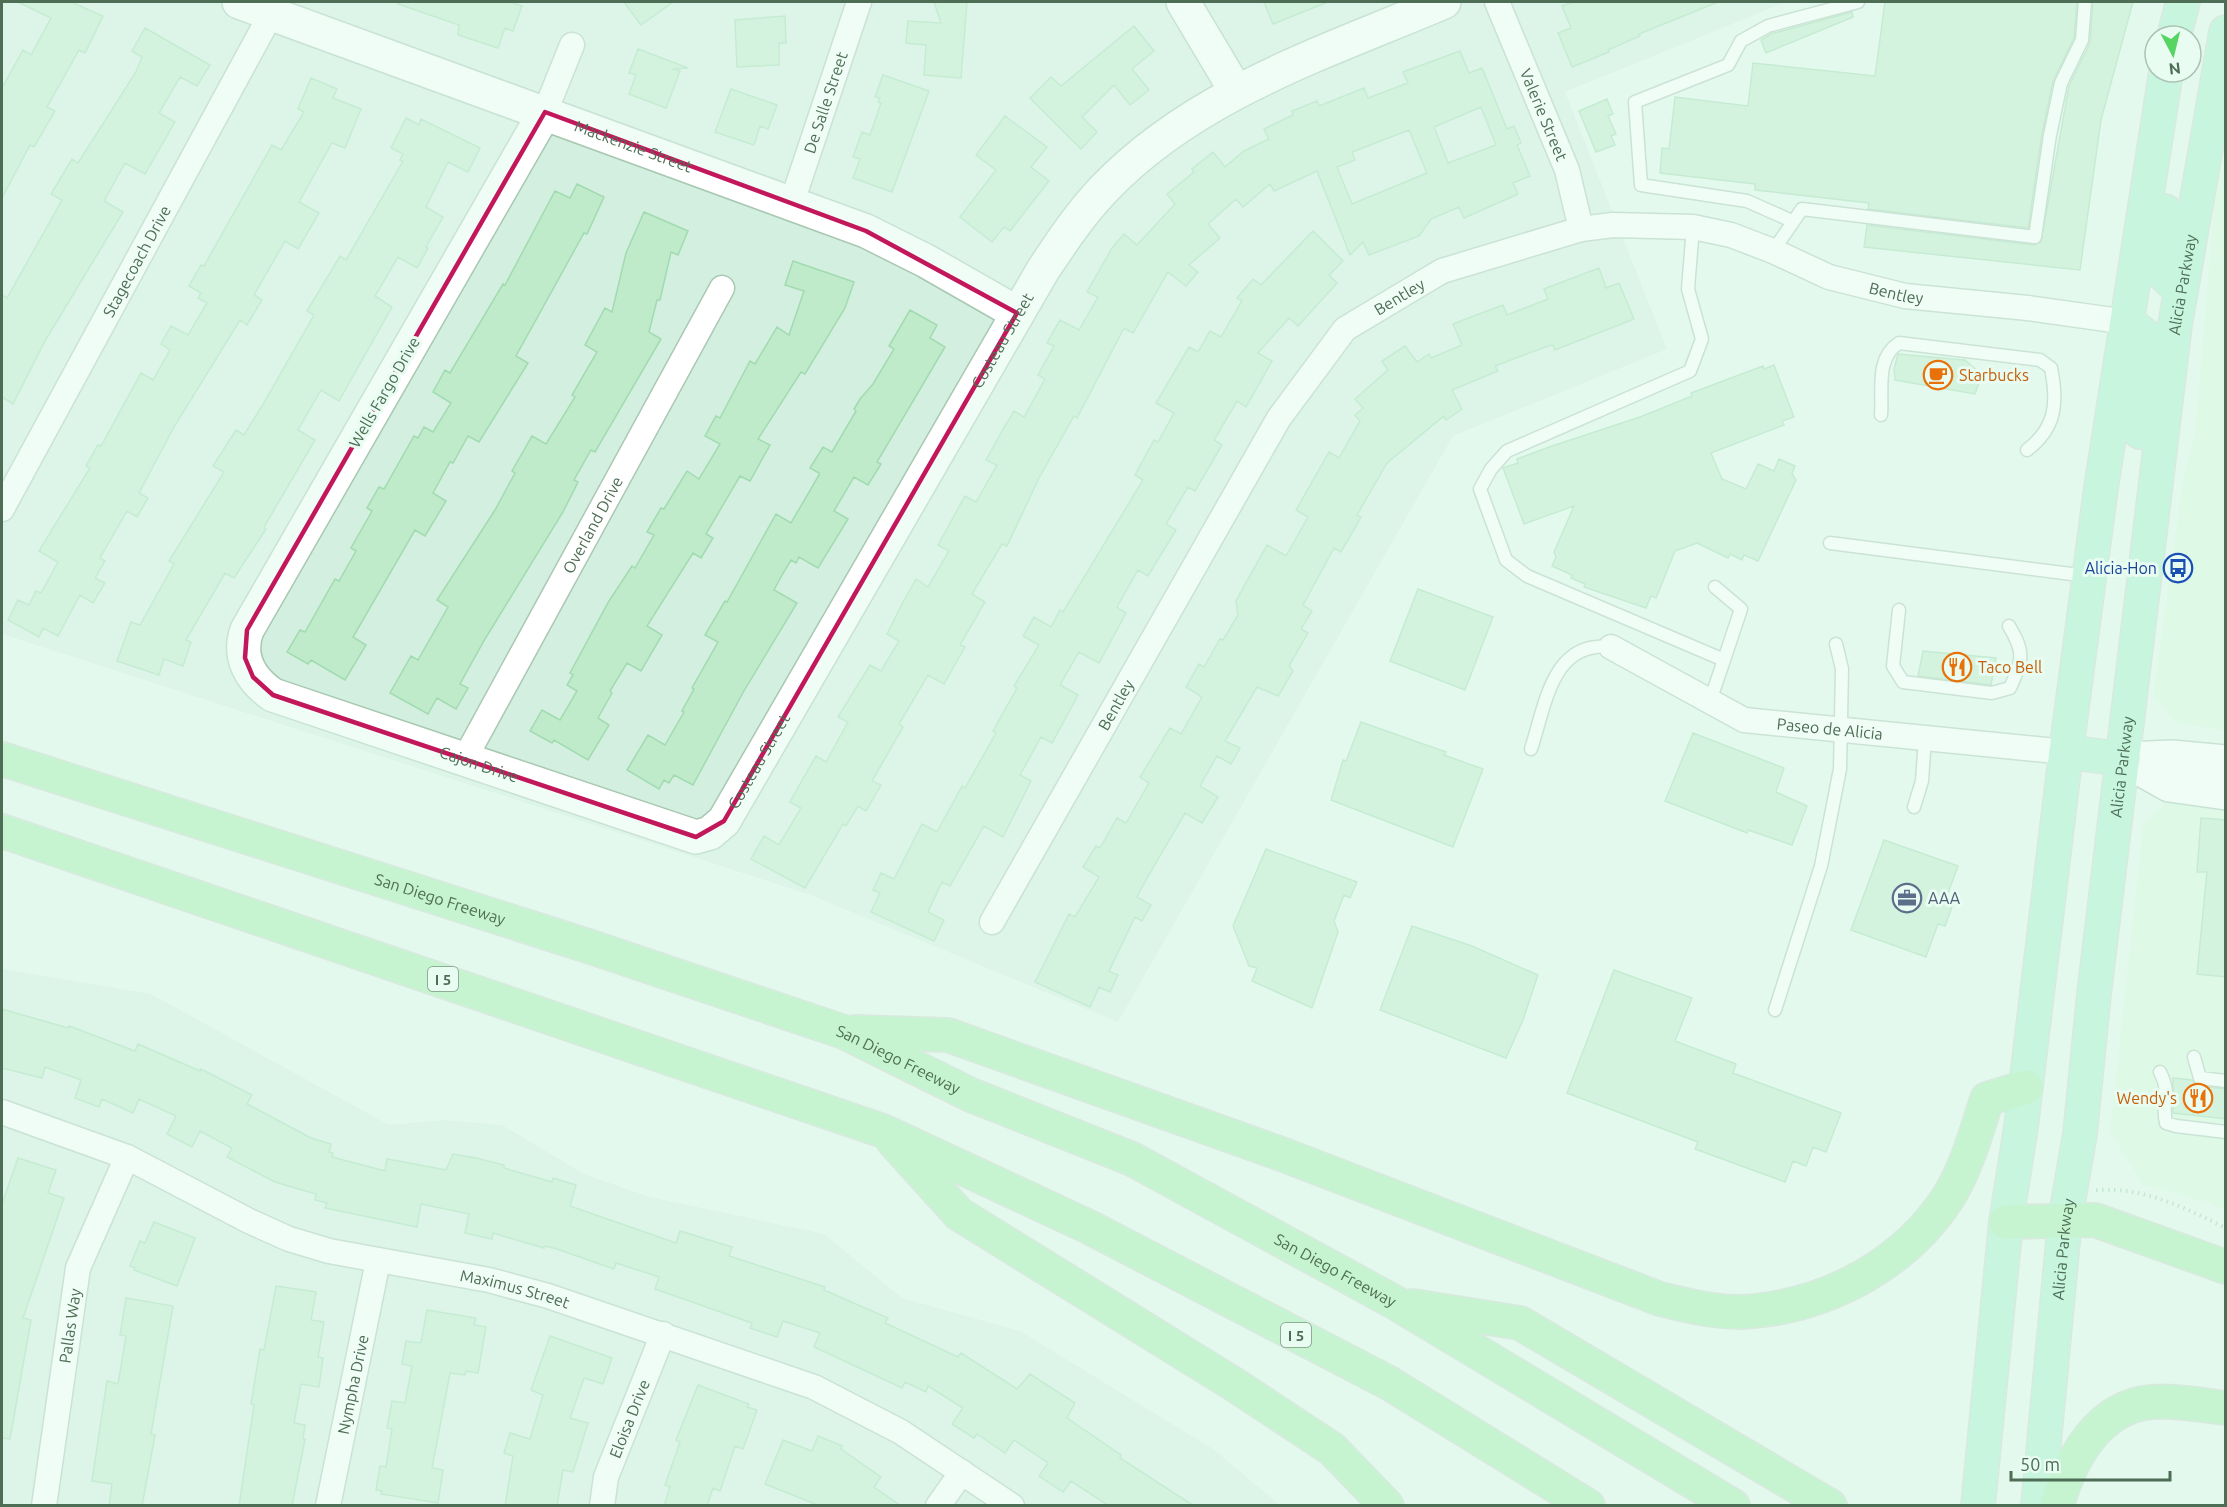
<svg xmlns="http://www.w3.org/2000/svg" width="2227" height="1507" font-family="Ubuntu,sans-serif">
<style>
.residential{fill:#d3efdf}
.commercial{fill:#d9f8de}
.building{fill:#bfebcb;stroke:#a1dbb0;stroke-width:1.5;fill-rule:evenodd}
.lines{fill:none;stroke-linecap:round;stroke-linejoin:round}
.lane-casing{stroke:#acc8b5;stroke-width:15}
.street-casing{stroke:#acc8b5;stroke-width:27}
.secondary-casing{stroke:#a8c8b2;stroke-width:36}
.primary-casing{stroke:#cdd6cf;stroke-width:36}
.highway-casing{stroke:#cdd6cf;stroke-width:36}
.path{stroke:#a3cfae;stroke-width:4;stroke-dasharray:1.5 4.5;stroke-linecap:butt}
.lane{stroke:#fff;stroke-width:12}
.street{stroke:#fff;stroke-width:24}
.secondary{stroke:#fff;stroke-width:33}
.primary{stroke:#a4f0ca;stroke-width:33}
.highway{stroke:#a2ecac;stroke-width:33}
.marked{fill:none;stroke:#c2185b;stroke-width:4.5;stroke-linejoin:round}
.labels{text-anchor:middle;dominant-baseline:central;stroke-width:6;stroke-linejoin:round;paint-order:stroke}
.shield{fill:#e9fcf2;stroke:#7c9983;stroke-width:1.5}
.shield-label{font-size:15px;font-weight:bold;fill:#4d6e54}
.street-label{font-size:16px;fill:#4d6e54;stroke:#e9fcf2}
.food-label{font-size:16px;fill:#c56008;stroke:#e9fcf2;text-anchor:start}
.transit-label{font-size:16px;fill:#164399;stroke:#e9fcf2;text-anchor:end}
.service-label{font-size:16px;fill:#4e5e75;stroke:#e9fcf2;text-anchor:start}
</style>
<rect width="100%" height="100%" fill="#e4f9ee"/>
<path class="residential" d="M2,2H1786L1565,92L1667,349L1453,436L1118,1022L808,894L2,634Z
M2,969L151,994L389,1125L443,1120L502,1125L586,1175L650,1197L824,1234L902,1298L1020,1331L1213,1449L1280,1505H2Z"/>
<path class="commercial" d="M2225,134V731L2176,723L2153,696L2183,479L2195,433L2215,190Z
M2169,799L2225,809V1211L2209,1203L2143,1185L2110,1132L2143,824Z"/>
<path class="building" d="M18,2H71L103,16L85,53L79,50L47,107L55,111L34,147L30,145L2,198V88L23,50L31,55L51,18Z
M398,2H510L522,6L513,31L505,28L498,48L458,35L459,25L398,4Z
M624,2H673L641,25Z
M934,2H967L961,78L924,75L926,45L906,43L908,21L941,23Z
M1264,2H1328L1273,24Z
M1574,2H1718L1639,34L1640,36L1608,50L1609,52L1572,67L1558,33L1571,28L1562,6Z
M1885,2H2077L2074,38L2053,81L2042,134L2028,228L1868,209L1869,203L1755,190V184L1660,173L1662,148L1669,149L1675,97L1748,106L1753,63L1875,76Z
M2093,2H2133L2101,120L2080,270L1864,247L1867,225L2034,245L2041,242L2069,86L2090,43Z
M1852,12L1853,17L1766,53L1761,40L1771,34Z
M785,16L786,43H779V65L737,67L735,20Z
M1134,26L1154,51L1132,69L1149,90L1130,105L1114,85L1082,117L1097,132L1081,149L1030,98L1051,77L1061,86Z
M145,28L210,65L197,86L180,77L159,113L175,122L145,174L125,163L104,201L123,212L45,341L13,404L2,397V295L7,298L62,200L51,194L72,159L78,163L136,72L142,57L132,51Z
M638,49L688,68L672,69L680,71L666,108L629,94L636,75L629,73Z
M1460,51L1469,73L1482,68L1507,129L1514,126L1521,143L1517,145L1530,176L1513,183L1518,194L1464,218L1459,207L1431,219L1419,236L1369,255L1363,242L1350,255L1317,171L1274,191L1270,184L1243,207L1236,199L1208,224L1220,238L1189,265L1198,272L1186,286L1168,272L1133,333L1124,328L1077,418L1074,416L1039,478L1007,546L1002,544L972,594L985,602L960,645L965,647L944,684L928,675L899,724L903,727L872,781L881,785L866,811L858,806L846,826L843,824L805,888L751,859L764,836L779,845L801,808L790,802L805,775L816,756L826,762L848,722L838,717L870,665L881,671L899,641L887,634L903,602L916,579L928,587L949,551L938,545L965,496L976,502L997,465L986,460L1002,431L1014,411L1024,417L1045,379L1038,375L1054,346L1047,343L1060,320L1079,330L1098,297L1087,292L1112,248L1124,234L1137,245L1175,204L1167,194L1194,172L1192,169L1213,152L1225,167L1244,151L1269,139L1264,129L1293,115L1292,111L1317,101L1319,106L1364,88L1368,98L1408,83L1403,72ZM1481,107L1496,145L1448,163L1434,127ZM1409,130L1427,173L1352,204L1337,167L1355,160L1352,152Z
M883,75L929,91L892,192L853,178L860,159L853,157L862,132L870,135L881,103L878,102L880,98L875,97Z
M311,78L337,89L333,98L361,109L345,148L332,143L299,202L319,213L298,249L285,241L254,295L262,300L247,325L240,320L174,427L139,493L148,498L137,517L127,511L100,558L105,561L95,578L105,583L93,603L80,595L58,636L43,628L39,637L8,620L18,600L29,605L36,591L41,593L58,562L39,551L90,468L86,466L98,445L101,446L141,373L153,380L170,350L161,344L171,326L188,335L207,303L198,298L201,293L189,286L201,265L204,266L272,145L281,150L304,112L298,109Z
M731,89L777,105L768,129L760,126L754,145L715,132Z
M1607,99L1613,114L1608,116L1616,134L1611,136L1615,145L1596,152L1579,111Z
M1005,116L1047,147L1031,167L1049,181L1010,231L1004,227L992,242L960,217L996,170L976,155Z
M406,118L419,125L421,119L480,148L468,172L448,162L426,207L443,217L426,247L428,248L417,268L398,257L375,296L392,307L339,401L321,390L298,430L315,440L264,527L266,529L234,578L225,573L186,640L191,642L183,666L164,659L159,675L117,661L131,622L140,625L174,564L169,561L224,472L213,466L236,430L244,435L262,406L314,315L307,311L340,256L346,260L403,161L400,160L403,154L391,148Z
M577,184L604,197L587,234L584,233L516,356L528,363L479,442L468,436L453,463L450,462L433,493L446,501L425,536L415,530L353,637L366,645L345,680L311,660L308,664L287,652L300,630L305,632L335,579L339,581L356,551L351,548L372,511L367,508L379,487L384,489L414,436L418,438L424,427L433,432L451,403L433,392L445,370L450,373L503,284L505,285L555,191L570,198Z
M644,212L688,231L678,255L671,252L660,300H657L649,332L661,339L595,452L591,450L574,480L578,482L563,512L485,639L460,684L468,688L456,709L437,698L428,714L390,693L411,656L418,660L448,607L437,600L495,510L515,473L512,471L532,436L546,444L575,397L572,395L597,352L585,345L605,308L612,312L626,253Z
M1313,231L1343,261L1329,275L1337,283L1298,326L1289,318L1258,353L1272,361L1246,407L1237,401L1214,440L1222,445L1195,491L1188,487L1166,524L1176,530L1148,576L1138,570L1117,607L1126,613L1099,663L1079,652L1060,685L1078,695L1052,743L1041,737L1020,775L1031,781L1003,837L984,826L950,886L942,882L928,912L944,920L934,941L871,912L880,893L873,890L881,873L894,879L922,824L937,832L962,786L965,788L996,733L993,731L1017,688L1014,686L1039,645L1023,636L1034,617L1051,627L1060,610L1063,612L1143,480L1135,475L1154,440L1158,442L1174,413L1156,403L1189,347L1198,352L1210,331L1221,337L1242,301L1237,298L1253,279L1261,285Z
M793,261L854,282L845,308L805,374L801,372L758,439L770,445L750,481L740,476L706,534L713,538L701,558L693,553L647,626L662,635L641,671L627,663L610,691L612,693L598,718L609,725L588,760L554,740L552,743L530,731L542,710L560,720L577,691L567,685L573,675L570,673L609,601L632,566L635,568L654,535L647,532L661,508L664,509L687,471L699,479L720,444L705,436L716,416L720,418L750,361L755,364L777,327L789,335L804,291L785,285Z
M1599,268L1606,288L1619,283L1634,319L1555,350L1553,345L1548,346L1495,366L1498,371L1452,390L1462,409L1446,420L1444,416L1387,463L1357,515L1361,517L1341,552L1334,548L1303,605L1312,611L1301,629L1308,633L1289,666L1293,671L1278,696L1257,687L1225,741L1240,748L1231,764L1217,756L1200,786L1218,797L1202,823L1185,813L1147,878L1137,897L1151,905L1142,921L1135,917L1109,971L1118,975L1110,992L1099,987L1090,1007L1035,982L1069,914L1075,917L1099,877L1083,867L1096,846L1100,848L1117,818L1126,823L1149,783L1140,777L1170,728L1181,734L1202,697L1186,687L1199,664L1204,667L1220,639L1223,640L1238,615L1236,601L1267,545L1286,556L1308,517L1296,510L1329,452L1339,458L1360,421L1355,415L1363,408L1355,399L1388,370L1382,361L1405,346L1417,362L1429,354L1431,358L1462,345L1453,324L1503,305L1507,315L1548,299L1544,289Z
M910,310L937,325L930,338L945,347L877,462L881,464L868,485L854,477L834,511L848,519L818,568L799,557L796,563L791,560L782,575L774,590L797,603L745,689L693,785L674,775L669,783L664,780L659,789L627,770L648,735L665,745L684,712L682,711L694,689L692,688L718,642L705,635L725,601L727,602L776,514L791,523L819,475V473L810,468L823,447L832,452L856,411L854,409L860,399L873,384L894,349L889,346Z
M1898,354L1965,360L1982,375L1975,394L1895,380L1894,369Z
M1774,365L1794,417L1782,421L1784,425L1711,453L1722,479L1746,489L1758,464L1774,471L1779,459L1795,466L1792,474L1796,480L1758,561L1744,555L1742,560L1730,554L1728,558L1697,543L1675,551L1656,598L1651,596L1646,608L1584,587L1585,584L1571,578L1572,575L1552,566L1556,557L1554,552L1574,506L1524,524L1503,468L1518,463L1517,459L1552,446L1640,417L1692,396L1691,393L1763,366L1764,369Z
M1418,589L1493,617L1465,690L1390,661Z
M1923,651L1996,658L1991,685L1918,676Z
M1361,722L1446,752L1444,755L1483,769L1453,847L1331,800L1343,760L1346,761Z
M1693,733L1784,768L1776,792L1807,806L1792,845L1748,830L1747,833L1665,801Z
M2201,818L2226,820V977L2197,974L2207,872H2197Z
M1884,840L1958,866L1947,896L1955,899L1945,926L1938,924L1926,957L1851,930Z
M1266,849L1357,882L1350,898L1344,895L1334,921L1338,932L1312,1008L1252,981L1257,968L1249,966L1233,926Z
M1412,926L1472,946L1538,975L1523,1020L1506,1058L1380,1010Z
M1614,970L1692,998L1675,1041L1736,1064L1733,1073L1841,1113L1826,1152L1813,1147L1806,1166L1793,1161L1785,1182L1695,1149L1698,1142L1567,1093Z
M2,1009L68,1028L69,1026L135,1051L138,1044L200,1071L201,1069L252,1095L247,1104L311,1138L331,1144L329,1152L333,1153L332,1157L385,1171L387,1159L446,1170L453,1154L476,1158L504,1165V1168L552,1182L553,1178L576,1185L570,1206L676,1243L680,1231L732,1247L729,1256L825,1287L824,1290L888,1318L885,1323L958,1357L961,1353L1017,1389L1030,1374L1075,1403L1067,1418L1121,1455L1120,1458L1194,1506H1109L1071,1481L1063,1492L1039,1476L1048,1463L1014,1440L1005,1453L977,1434L974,1438L952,1424L963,1408L928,1386L926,1392L905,1382L902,1388L814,1347L820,1333L783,1321L777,1337L750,1328L752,1323L655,1289L659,1277L616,1263L614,1269L557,1249L545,1246L544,1248L493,1233L492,1239L465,1233L469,1214L421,1204L417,1227L325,1208L327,1203L315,1200L316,1194L275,1182L227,1157L232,1148L200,1131L192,1147L167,1134L176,1116L139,1099L133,1113L102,1099L99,1107L75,1098L81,1080L45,1067L42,1078L2,1068Z
M2173,1078L2192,1080L2199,1086L2226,1089V1119L2173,1113Z
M18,1158L56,1170L48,1193L64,1198L23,1318L31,1320L10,1439L2,1438V1204Z
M154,1222L195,1238L177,1286L134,1270L135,1268L130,1266L140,1241L145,1243Z
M276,1286L316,1292L311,1320L324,1322L318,1357L323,1358L319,1387L301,1384L294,1423L305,1425L303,1439H305L292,1506H239L254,1405L251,1404L260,1349L264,1350Z
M126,1298L173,1306L151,1434L155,1435L142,1506H109L112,1484L92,1481L107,1381L118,1384L126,1336L120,1335Z
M427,1310L476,1318L474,1325L486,1327L478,1373L466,1371L465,1375L450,1373L432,1468L443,1470L438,1503L381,1494L382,1491L376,1490L380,1466L386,1467L392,1429L387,1428L392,1401L405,1403L412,1366L402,1364L406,1341L421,1343Z
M550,1336L612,1358L603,1384L584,1378L570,1418L588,1423L573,1472L563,1470L557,1506H505L513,1456L504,1453L510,1433L530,1439L543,1395L531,1390Z
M698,1385L749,1404L747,1407L757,1410L743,1449L735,1446L720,1491L713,1488L707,1506H664L670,1487L665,1485L680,1442L676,1440Z
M818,1436L842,1446L841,1449L881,1477L874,1487L901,1506H820L765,1484L783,1440L812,1451Z"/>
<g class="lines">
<g class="lane-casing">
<path id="lane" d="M1792,221L1747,201L1641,185L1635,102L1728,65L1741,41L1768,26L1858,2
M1693,227L1688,289L1702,339L1690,371L1507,451L1491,469L1480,489L1506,560L1527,576L1724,660L1741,609L1715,587
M1773,251L1802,209L2035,237L2050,135L2061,83L2082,40L2085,2
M1881,415C1883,391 1875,358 1899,343L2040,360L2051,368C2058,403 2056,428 2027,450
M1830,543L2087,576
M1899,610L1893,666L1903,682L1992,693L2010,688C2023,659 2025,653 2009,626
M1710,701L1724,660
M1531,749C1546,703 1552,641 1611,647
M1914,807L1922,781L1925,738
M1775,1010L1821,866L1840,769L1842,669L1836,644
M2194,1057L2200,1078L2226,1081
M2160,1072C2172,1096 2161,1101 2166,1123L2176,1126L2226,1132"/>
</g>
<g class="street-casing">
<g id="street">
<path id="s1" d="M1497,2L1567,170L1581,229"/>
<path d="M545,112L572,45"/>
<path id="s2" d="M792,202L859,2"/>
<path id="s3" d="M2,509L271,14"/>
<path id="s4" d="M1611,647L1744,720L2066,752"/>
<path id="s5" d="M464,760L722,288"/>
<path id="s6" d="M992,922L1279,418L1345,329L1442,271L1581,229L1613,225L1693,227L1731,235L1773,251L1829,277L1905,296L2028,308L2127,322"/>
<path id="s7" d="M2,1112L127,1157L249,1221L289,1239L329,1251L489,1280L548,1296L814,1387L901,1432L1012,1506"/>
<path id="s8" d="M44,1506L78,1268L127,1157"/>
<path id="s9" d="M328,1506L378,1261"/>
<path id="s10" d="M602,1506L606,1477L663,1334"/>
<path d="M938,1506L962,1472"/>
</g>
</g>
<g class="secondary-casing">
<g id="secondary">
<path id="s11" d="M239,2L866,231L926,261L1017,313"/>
<path d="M1183,2L1236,91"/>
<path id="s12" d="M545,112L247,630C237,657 251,680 273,695L696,837L710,833L724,821L1043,270C1061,243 1080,214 1103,190C1194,94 1326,52 1444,2"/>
<path d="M2123,759L2169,785L2226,793"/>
<path d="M2123,759L2172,757L2226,762"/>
</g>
</g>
<g class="primary-casing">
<g id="primary">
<path d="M2174,36L2183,2"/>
<path d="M2165,211L2160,246L2161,272L2180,290"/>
<path d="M2127,322L2146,336L2148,360L2140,432"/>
<path d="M2066,752L2123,759"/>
<path d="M1978,1506L2006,1222L2021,1127L2066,752L2101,488L2166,72"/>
<path id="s13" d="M2038,1506L2065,1220L2080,1134L2094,994L2175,325L2226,32"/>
</g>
</g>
<g class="highway-casing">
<g id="highway">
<path id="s14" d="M2,759L591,947L844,1032L971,1095L1132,1159L1396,1303L1733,1506"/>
<path d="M2,831L883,1131L1089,1227L1389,1383L1588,1506"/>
<path d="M855,1032L948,1035L1284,1155L1660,1299C1690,1306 1723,1315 1755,1311C1832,1303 1906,1263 1949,1196C1967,1167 1976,1132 1987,1099L2026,1087"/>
<path d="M893,1141L959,1214L1235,1385L1332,1449L1387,1506"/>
<path d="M2006,1222L2095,1220L2226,1267"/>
<path d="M1413,1306L1520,1323L1830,1506"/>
<path d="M2057,1506C2070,1459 2098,1407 2151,1402C2176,1400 2201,1405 2226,1408"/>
</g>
</g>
<path class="path" d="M2096,1190C2144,1187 2183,1207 2226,1228"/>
<use href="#lane" class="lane"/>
<use href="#street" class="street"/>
<use href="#secondary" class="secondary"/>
<use href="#primary" class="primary"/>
<use href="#highway" class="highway"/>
</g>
<path d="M0 0H2227V1507H0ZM545,112L866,231L1017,313L724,821L696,837L273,695L253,677L245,658L247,630Z" fill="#e4f9ee" fill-opacity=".55" fill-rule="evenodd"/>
<path class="marked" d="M545,112L866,231L1017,313L724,821L696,837L273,695L253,677L245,658L247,630Z"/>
<defs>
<g id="cafe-ring" transform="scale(1.5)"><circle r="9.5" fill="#e9fcf2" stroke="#e8710a" stroke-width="1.5"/><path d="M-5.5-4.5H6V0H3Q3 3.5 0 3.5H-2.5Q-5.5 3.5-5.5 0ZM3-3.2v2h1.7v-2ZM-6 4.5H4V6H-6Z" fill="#e8710a"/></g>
<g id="bus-ring" transform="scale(1.5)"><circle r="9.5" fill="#e9fcf2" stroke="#1a4fb4" stroke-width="1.5"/><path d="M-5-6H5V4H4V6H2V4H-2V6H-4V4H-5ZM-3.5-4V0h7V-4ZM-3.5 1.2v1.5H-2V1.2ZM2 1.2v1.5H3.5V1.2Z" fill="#1a4fb4"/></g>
<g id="restaurant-ring" transform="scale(1.5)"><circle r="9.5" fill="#e9fcf2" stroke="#e8710a" stroke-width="1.5"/><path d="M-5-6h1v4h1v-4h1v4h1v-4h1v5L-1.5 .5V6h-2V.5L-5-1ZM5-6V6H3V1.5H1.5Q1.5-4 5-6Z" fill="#e8710a"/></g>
<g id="office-ring" transform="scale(1.5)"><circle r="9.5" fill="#e9fcf2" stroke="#5c6f8a" stroke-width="1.5"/><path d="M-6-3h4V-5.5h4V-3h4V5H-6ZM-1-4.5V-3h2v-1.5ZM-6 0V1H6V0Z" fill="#5c6f8a"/></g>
</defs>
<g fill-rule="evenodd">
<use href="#cafe-ring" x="1938" y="375"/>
<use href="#bus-ring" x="2178" y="568"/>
<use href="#restaurant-ring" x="1957" y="667"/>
<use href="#office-ring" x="1907" y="898"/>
<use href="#restaurant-ring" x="2198" y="1098"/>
</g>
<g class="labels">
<g class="shield">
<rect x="428" y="967" width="30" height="24" rx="4.5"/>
<rect x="1281" y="1323" width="30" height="24" rx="4.5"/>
</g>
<g class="shield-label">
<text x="443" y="979">I 5</text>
<text x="1296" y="1335">I 5</text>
</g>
<g class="street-label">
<text stroke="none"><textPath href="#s2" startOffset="105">De Salle Street</textPath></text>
<text stroke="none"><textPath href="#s1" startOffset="122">Valerie Street</textPath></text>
<text stroke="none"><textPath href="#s11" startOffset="420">Mackenzie Street</textPath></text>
<text stroke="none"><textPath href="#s3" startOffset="282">Stagecoach Drive</textPath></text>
<text stroke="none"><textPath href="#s13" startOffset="1230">Alicia Parkway</textPath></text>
<text stroke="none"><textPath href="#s6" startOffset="1276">Bentley</textPath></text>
<text stroke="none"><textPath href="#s6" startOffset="754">Bentley</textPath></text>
<text stroke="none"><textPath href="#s12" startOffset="1708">Costeau Street</textPath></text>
<text transform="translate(384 392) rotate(-60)">Wells Fargo Drive</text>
<text stroke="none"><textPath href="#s5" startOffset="268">Overland Drive</textPath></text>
<text stroke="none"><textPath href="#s6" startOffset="250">Bentley</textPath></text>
<text stroke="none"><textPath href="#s4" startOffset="238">Paseo de Alicia</textPath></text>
<text stroke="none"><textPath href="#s12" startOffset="1222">Costeau Street</textPath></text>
<text stroke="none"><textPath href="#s12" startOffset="891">Cajon Drive</textPath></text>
<text stroke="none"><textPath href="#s13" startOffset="744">Alicia Parkway</textPath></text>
<text stroke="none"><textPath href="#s14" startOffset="460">San Diego Freeway</textPath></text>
<text stroke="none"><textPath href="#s14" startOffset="946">San Diego Freeway</textPath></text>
<text stroke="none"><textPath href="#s13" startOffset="258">Alicia Parkway</textPath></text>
<text stroke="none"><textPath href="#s14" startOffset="1432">San Diego Freeway</textPath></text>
<text stroke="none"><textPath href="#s7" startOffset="546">Maximus Street</textPath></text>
<text stroke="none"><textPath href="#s8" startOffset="182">Pallas Way</textPath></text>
<text stroke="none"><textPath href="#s9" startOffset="124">Nympha Drive</textPath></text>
<text stroke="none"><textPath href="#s10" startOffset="92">Eloisa Drive</textPath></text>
</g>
<g class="food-label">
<text x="1959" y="375">Starbucks</text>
<text x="1978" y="667">Taco Bell</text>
<text x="2177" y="1098" text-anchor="end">Wendy's</text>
</g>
<g class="transit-label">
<text x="2157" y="568">Alicia-Hon</text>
</g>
<g class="service-label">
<text x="1928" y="898">AAA</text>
</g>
</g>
<rect width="2227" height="1507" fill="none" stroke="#4d6e54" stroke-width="6"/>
<g transform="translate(2173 54) rotate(173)"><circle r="28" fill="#e9fcf2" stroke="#abc3b3" stroke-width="1.5"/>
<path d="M0-4.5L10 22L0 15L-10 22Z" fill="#58d463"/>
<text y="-9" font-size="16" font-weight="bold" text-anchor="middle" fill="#4d6e54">N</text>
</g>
<path d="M2011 1471v9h159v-9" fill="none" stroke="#4d6e54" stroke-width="3"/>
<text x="2020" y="1471" font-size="18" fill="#4d6e54" stroke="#e9fcf2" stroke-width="4.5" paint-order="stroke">50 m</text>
</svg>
